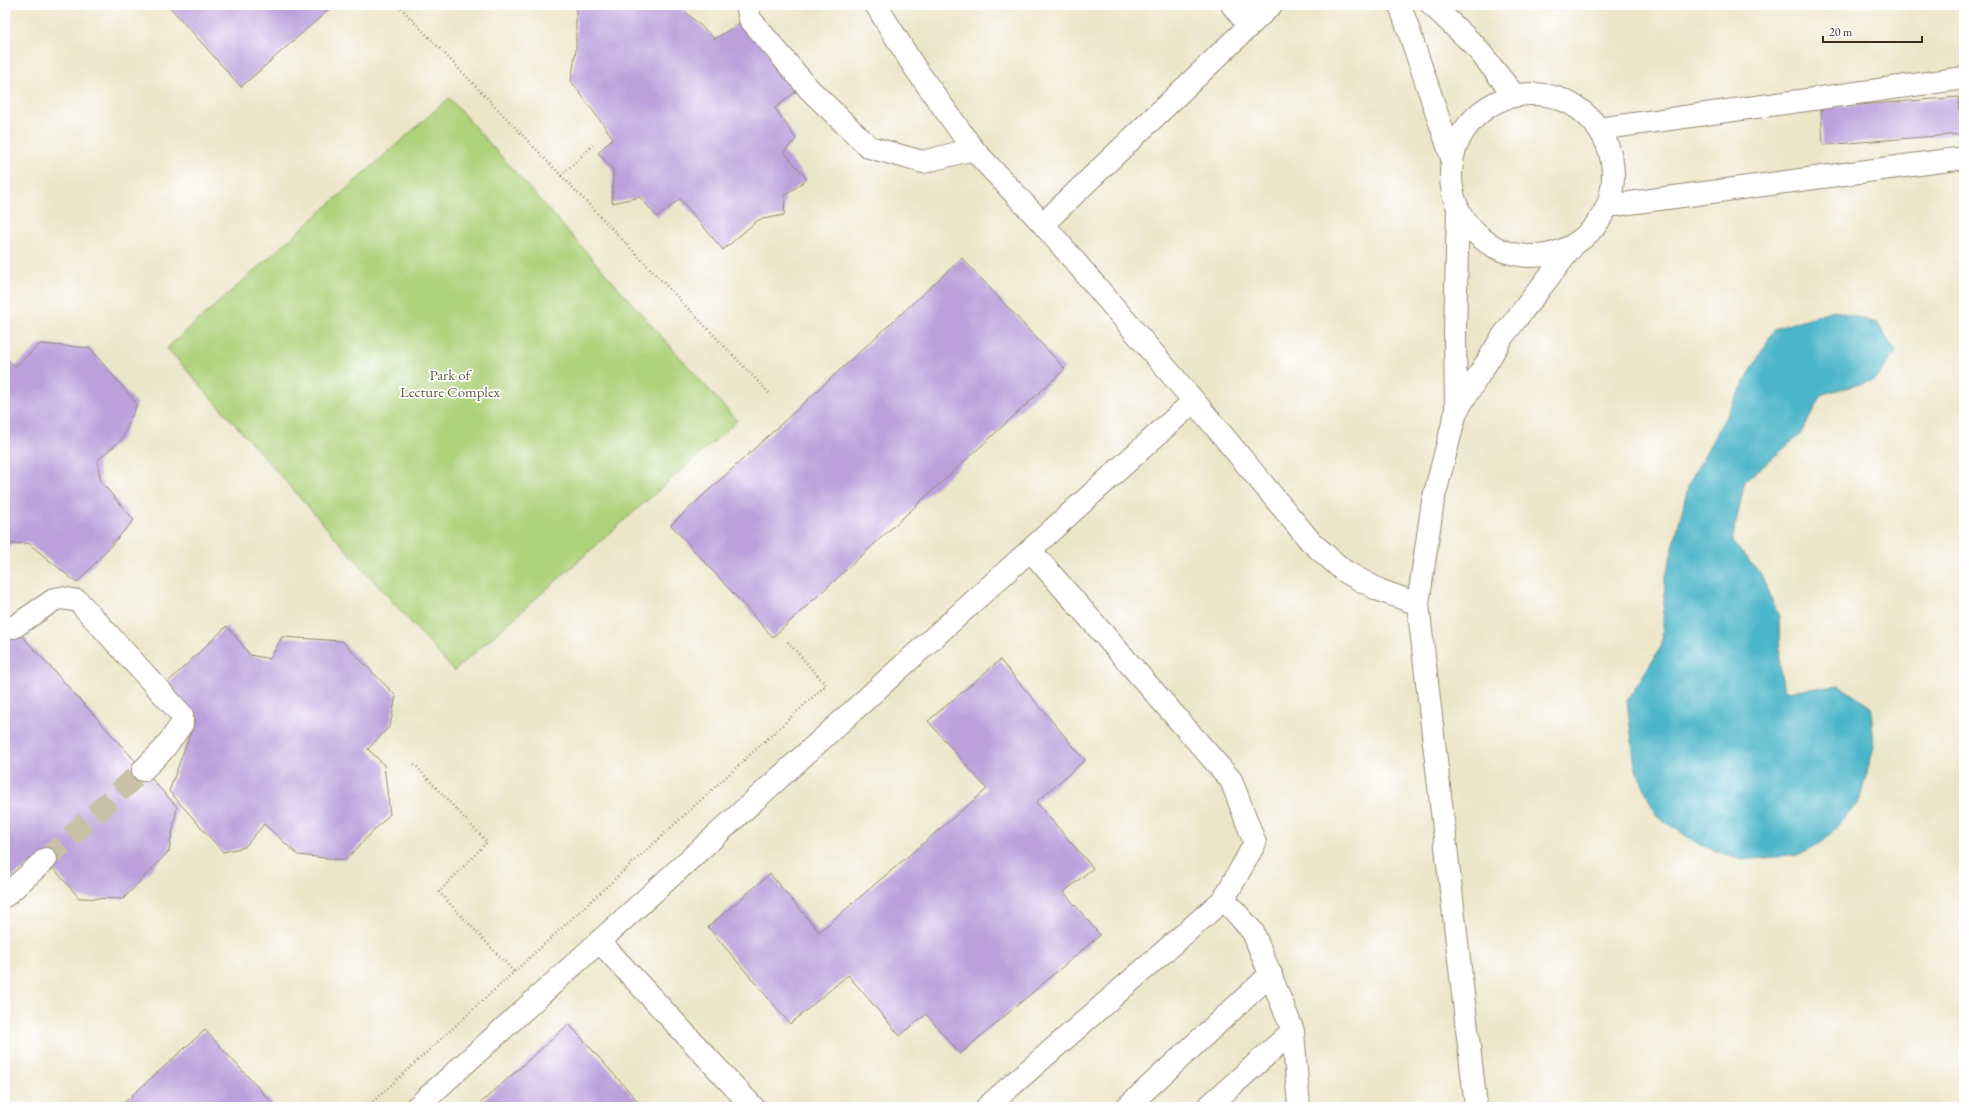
<svg xmlns="http://www.w3.org/2000/svg" width="1969" height="1112" font-family="'EB Garamond',serif">
<style>
.green{fill:#afd27b;stroke:#757e4c}
.water{fill:#4bb5c9;stroke:#437074}
.building{fill:#bca0dc}
.lines{fill:none;stroke-linecap:round;stroke-linejoin:round}
.minor-tunnel{stroke:#c9c0a7;stroke-width:22;stroke-dasharray:22 11;stroke-linecap:butt}
.minor-casing{stroke:#948874;stroke-width:24}
.path{stroke:#948874;stroke-width:2.5;stroke-dasharray:1 3;stroke-linecap:butt}
.minor{stroke:#fff;stroke-width:22}
.labels{text-anchor:middle;dominant-baseline:central;stroke-width:3.5;stroke-linejoin:round;paint-order:stroke}
.park-label{font-size:15px;fill:#5e5c3a;stroke:#fff}
</style>
<rect width="100%" height="100%" fill="#fff"/>
<filter id="ink" filterUnits="userSpaceOnUse"><feTurbulence type="fractalNoise" baseFrequency=".025" numOctaves="2"/><feDisplacementMap in="SourceGraphic" scale="8" xChannelSelector="R" yChannelSelector="G"/><feConvolveMatrix kernelMatrix="1 2 1 2 8 2 1 2 1" color-interpolation-filters="sRGB"/></filter>
<filter id="wash" filterUnits="userSpaceOnUse"><feTurbulence type="fractalNoise" baseFrequency=".012" numOctaves="4" result="noise"/><feDisplacementMap in="SourceGraphic" scale="16" xChannelSelector="R" yChannelSelector="G"/><feGaussianBlur stdDeviation="0.9" result="paint"/><feColorMatrix in="noise" values="0 0 0 0 0 0 0 0 0 0 0 0 0 0 0 0 0 1.4 0 .05"/><feComposite in="paint" operator="in"/></filter>
<g filter="url(#wash)">
<rect width="100%" height="100%" fill="#ece6c9"/>
<path class="green" d="M449,98L737,421L454,671L167,348Z"/>
<path class="water" d="M1833,310L1877,323L1896,352L1875,380L1823,394L1800,435L1745,481L1732,542L1761,574L1779,617L1780,668L1784,691L1840,686L1871,707L1874,747L1859,802L1824,841L1799,855L1741,860L1700,845L1656,816L1635,766L1627,701L1662,645L1665,579L1689,483L1774,329Z"/>
<g id="blocks">
<path class="building" d="M168,5H334L241,87Z
M576,5H678L715,39L741,22L799,89L775,108L796,139L784,152L807,179L785,196L784,215L758,220L723,250L680,199L657,217L640,197L612,203L613,170L598,153L613,138L571,81L576,50Z
M1959,97L1962,134L1823,145L1821,108Z
M962,258L1065,369L773,637L671,525Z
M40,344L90,348L137,404L122,439L97,461L101,482L134,520L77,583L28,543L11,544L5,552V356L15,367Z
M5,617L177,807L169,851L123,899L79,898L43,856L5,882Z
M227,626L250,655L270,659L282,637L342,641L396,696L390,726L368,749L384,765L390,814L345,860L298,855L264,824L245,847L223,852L169,791L195,721L167,683Z
M1000,660L1085,760L1036,802L1093,868L1064,892L1100,935L960,1054L926,1014L900,1036L848,975L790,1024L708,927L770,874L819,932L987,789L928,721Z
M569,1024L643,1107H476Z
M205,1030L274,1105L272,1107H119Z"/>
</g>
</g>
<g filter="url(#ink)">
<use href="#blocks" fill-opacity="0" stroke="#948874" stroke-width="1"/>
<g class="lines">
<path class="minor-tunnel" d="M46,859L143,770"/>
<g class="minor-casing">
<path id="minor" d="M747,5L750,19L809,89L869,147L923,162L973,149
M876,5L913,65L973,149L1043,224L1194,401L1311,542L1344,571L1379,590L1418,604
M1232,5L1248,25
M1400,5L1452,158
M1432,5L1475,46L1515,96
M1451 175a81 81 0 1 1 162 0a81 81 0 1 1-162 0Z
M1598,129L1964,78
M1607,206L1964,158
M1458,210L1455,332L1456,412L1433,501L1418,604L1476,1107
M1043,224L1271,5
M1456,412L1503,336L1573,246
M14,627L55,599L62,598L78,601L182,715V724L163,750L143,770
M5,896L46,859
M1224,899L1253,932L1293,1031L1299,1107
M599,941L753,1107
M417,1107L1194,401
M987,1107L1224,899L1255,843L1231,780L1030,550
M1127,1107L1271,974
M1208,1107L1293,1031"/>
</g>
<path class="path" d="M398,5L770,394
M561,176L593,145
M414,764L487,842L439,892L514,972
M367,1107L826,685L787,641"/>
<use href="#minor" class="minor"/>
</g>
</g>
<g class="labels">
<g class="park-label">
<text x="450" y="374">Park of<tspan x="450" dy="17">Lecture Complex</tspan></text>
</g>
</g>
<rect width="1969" height="1112" fill="none" stroke="#fff" stroke-width="20"/>
<path d="M1823 36v6h99v-6" fill="none" stroke="#3b2a1e" stroke-width="2"/>
<text x="1829" y="36" font-size="12" fill="#3b2a1e" stroke="#ffffff" stroke-width="3" paint-order="stroke">20 m</text>
</svg>
